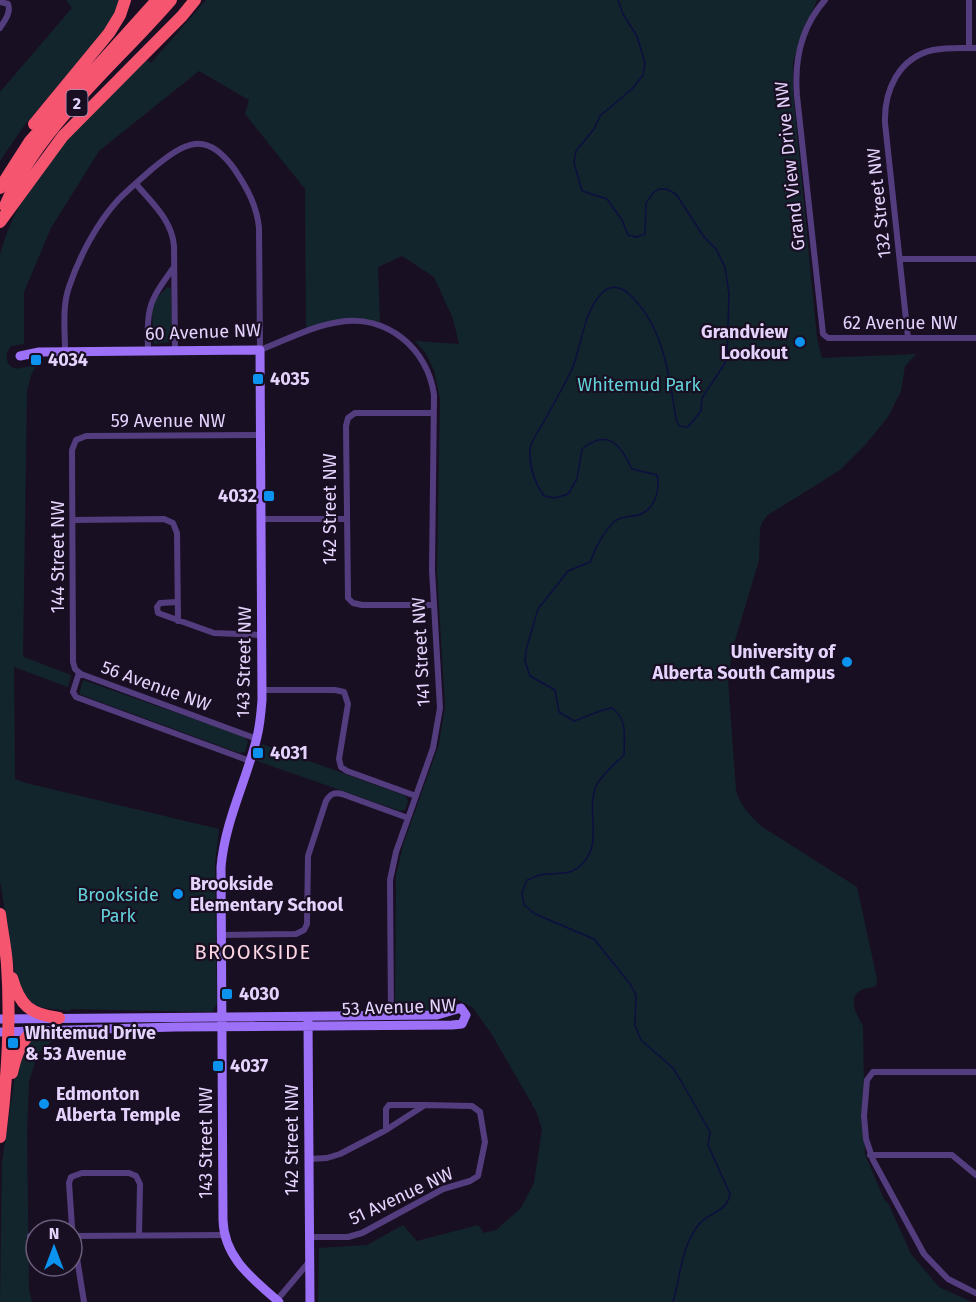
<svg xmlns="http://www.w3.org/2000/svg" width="976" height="1302" font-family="'Fira Sans',sans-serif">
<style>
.green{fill:#13252c}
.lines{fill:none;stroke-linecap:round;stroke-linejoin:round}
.stream{stroke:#0c0f3f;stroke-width:1.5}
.street{stroke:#543d7f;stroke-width:6}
.secondary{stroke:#9d70f8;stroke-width:9}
.highway{stroke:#f65570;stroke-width:12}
.poi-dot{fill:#0c93f0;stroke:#190f23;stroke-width:2}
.labels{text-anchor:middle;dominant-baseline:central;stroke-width:4.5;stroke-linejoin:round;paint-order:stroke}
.shield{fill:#190f23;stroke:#a898bc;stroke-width:1.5}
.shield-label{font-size:16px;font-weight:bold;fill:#e5d3fd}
.street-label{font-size:18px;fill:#e5d3fd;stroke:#190f23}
.poi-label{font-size:18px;font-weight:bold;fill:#e5d3fd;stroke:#190f23;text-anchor:start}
.park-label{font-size:18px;fill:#63d2d9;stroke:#190f23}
.neighbourhood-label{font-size:20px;letter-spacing:1.5px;fill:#fdd5e2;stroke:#190f23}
</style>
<rect width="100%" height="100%" fill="#190f23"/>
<path class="green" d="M66,0H119L113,18L102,33L23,127L0,161V92L72,8Z
M206,0H817L793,61V92L817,338L822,358L916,354L905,366L901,391L888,417L866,444L840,470L768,515L763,521L760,528L759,560L733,647L728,680L736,790C740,806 750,815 761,826L857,887L877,979L876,986C871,988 865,988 861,990C846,998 858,1017 863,1026L865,1154L884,1199L889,1205L911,1254L939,1287L972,1302H318L319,1248L367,1245L403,1225L417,1241L478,1225L484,1233L496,1230L521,1208L534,1183L542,1129L536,1111L491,1033L472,1007L458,1000C440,1007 414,1021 395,1010L396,875L403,845L439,744L445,706L437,573L440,399L434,370L425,352L415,341L459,344L453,319L434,277L402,256L378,267L380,322L349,318L306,328L305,189L245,114L249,100L199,71L99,151L51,228L24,292V344L11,346C7,351 6,355 7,360C11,376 29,365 38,363L31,375L27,391L23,655L24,657L71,675L68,687L14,667L15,779L26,783L219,829L215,864L217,1004L212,1012L70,1009V1011L37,1007L33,1004L17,987L0,881V255C21,175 89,116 145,59L151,63Z
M167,287L171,288L172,339L169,342L154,344L152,312L156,299Z
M83,680L245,737L248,742L245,752L239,753L79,694Z
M262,744L406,796L408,802L405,810L400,811L257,761Z
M36,1037L55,1039L38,1053L29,1081L27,1132L29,1289L32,1302H0L2,1162L17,1062L31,1040Z"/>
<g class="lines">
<path class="stream" d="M618,0L623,14L637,36L645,63L643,75L633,88L600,116L594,129L576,151L574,163L582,191L607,199L622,220L628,235L637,237L645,234L646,203L653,193L659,189H666L676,194L704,237L716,249L725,267L729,294L727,360L702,398L701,411L688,427L679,426L676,419C669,375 664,326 629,294C621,287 610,284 602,293C583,313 582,345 572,369C563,388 552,407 542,425C538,432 531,441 530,449C529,467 534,482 544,496L555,498L568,494L577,479L582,449C608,428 621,445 632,469L657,475C660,488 656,506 643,513C635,518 623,515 615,521C602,533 597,546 590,562L568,571L538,609L526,650L525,661L530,676L555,690L559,712L574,721C587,717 598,710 612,708C628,719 624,737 624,755C614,765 602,774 596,786C585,813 605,844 580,866C567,877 554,872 540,875C535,876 531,879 527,880L522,893L524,905L535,914L594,939L630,984L636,995L635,1025L641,1040L673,1068L681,1081L710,1132L708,1145L730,1194C727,1211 712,1212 701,1222C681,1244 681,1275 673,1302"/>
<path class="street" d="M825,0C801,27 794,60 797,96L823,334L828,338H976
M0,2L8,4C11,13 5,20 0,28
M969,48V0
M136,184C152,203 172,220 174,246L175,351
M900,259H976
M908,338L885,123C884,91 898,58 933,50C947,47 962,48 976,48
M65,351C65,330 62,307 69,287C79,257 97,223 118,200C129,189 141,179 152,169C185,142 206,129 235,170C247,188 257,206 259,228L260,350C286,340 312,326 339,322C386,314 428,348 434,395L432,570L440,708L433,748L396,852L390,880L391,1017
M148,351C147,306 148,303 174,267
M262,519H347
M73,520L164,519L173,523L177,533L178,621
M177,602L160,603L157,607L158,613L214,633L262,635
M434,605H362L353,603L348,598L346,426L348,418L355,413H434
M79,673L73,692L76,697L250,761
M263,690H335L344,692L348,704L339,759L341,767L347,771L416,796
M257,739L81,674L75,669L73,662L72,450L76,440L86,436L261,435
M222,935L296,934L304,930L307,924L308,856L326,801C330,794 334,792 342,794L408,818
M976,1072H873L867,1080L864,1116L866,1139L873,1160L924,1254L948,1279L976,1293
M386,1130V1109L389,1105H425
M870,1155H952L976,1175
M309,1159L327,1158L340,1154L386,1130L425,1105L472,1106L480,1112L485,1142L478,1176L470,1181L443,1189L362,1233L348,1237H309
M30,1236H36
M73,1236L225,1235
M277,1300L309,1262
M84,1302L72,1227L69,1183L71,1177L82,1173H129L136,1176L140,1184L139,1235"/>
<path class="secondary" d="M20,356L39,352L260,350L262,700C261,713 260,725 257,737C246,782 225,821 221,867L223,1220C224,1258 253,1279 279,1302
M0,1019L437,1015L461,1008L466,1015L462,1024L452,1025L175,1027L0,1032
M308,1022L310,1302"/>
<path class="highway" d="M34,124L109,33L120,15L125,0
M0,188L30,141L157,0
M5,206C38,127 116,64 171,0
M0,222L63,136L182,16L195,0
M0,914C2,931 6,948 7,965C11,1022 7,1081 0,1137
M12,978C20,1006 30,1014 59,1018
M12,1073C15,1059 20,1041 32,1032"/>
</g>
<g class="poi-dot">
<circle cx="800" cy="342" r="6"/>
<rect x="30" y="354" width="12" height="12" rx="3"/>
<rect x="252" y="373" width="12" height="12" rx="3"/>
<rect x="263" y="490" width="12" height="12" rx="3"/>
<circle cx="847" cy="662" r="6"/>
<rect x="252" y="747" width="12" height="12" rx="3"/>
<circle cx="178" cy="894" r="6"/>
<rect x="221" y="988" width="12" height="12" rx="3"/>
<rect x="7" y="1037" width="12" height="12" rx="3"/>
<rect x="212" y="1060" width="12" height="12" rx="3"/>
<circle cx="44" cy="1104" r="6"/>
</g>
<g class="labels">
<rect class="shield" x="66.5" y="90" width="21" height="26" rx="4.5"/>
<g class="shield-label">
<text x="77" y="103">2</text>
</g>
<g class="street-label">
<text transform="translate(790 166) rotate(-96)">Grand View Drive NW</text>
<text transform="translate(879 203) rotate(-96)">132 Street NW</text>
<text x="900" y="323">62 Avenue NW</text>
<text transform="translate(203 332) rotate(-2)">60 Avenue NW</text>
<text x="168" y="421">59 Avenue NW</text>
<text transform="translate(330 509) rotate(-90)">142 Street NW</text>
<text transform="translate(58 557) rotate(-90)">144 Street NW</text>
<text transform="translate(421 652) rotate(-93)">141 Street NW</text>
<text transform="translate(244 662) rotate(-89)">143 Street NW</text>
<text transform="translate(156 686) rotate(20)">56 Avenue NW</text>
<text transform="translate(399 1007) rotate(-2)">53 Avenue NW</text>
<text transform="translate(292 1140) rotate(-90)">142 Street NW</text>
<text transform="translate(206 1143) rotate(-90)">143 Street NW</text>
<text transform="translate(401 1196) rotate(-25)">51 Avenue NW</text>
</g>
<g class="poi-label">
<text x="788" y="332" text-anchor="end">Grandview<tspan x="788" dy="21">Lookout</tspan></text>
<text x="48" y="360">4034</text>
<text x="270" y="379">4035</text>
<text x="257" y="496" text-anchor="end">4032</text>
<text x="835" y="652" text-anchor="end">University of<tspan x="835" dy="21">Alberta South Campus</tspan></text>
<text x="270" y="753">4031</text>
<text x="190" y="884">Brookside<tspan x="190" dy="21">Elementary School</tspan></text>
<text x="239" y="994">4030</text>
<text x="25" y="1033">Whitemud Drive<tspan x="25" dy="21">&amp; 53 Avenue</tspan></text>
<text x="230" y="1066">4037</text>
<text x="56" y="1094">Edmonton<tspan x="56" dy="21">Alberta Temple</tspan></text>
</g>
<g class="park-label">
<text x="639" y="385">Whitemud Park</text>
<text x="118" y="895">Brookside<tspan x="118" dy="21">Park</tspan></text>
</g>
<g class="neighbourhood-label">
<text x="253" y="952">BROOKSIDE</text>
</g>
</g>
<g transform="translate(54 1248)"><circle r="28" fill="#190f23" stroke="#6b5d7a" stroke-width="1.5"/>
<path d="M0-4.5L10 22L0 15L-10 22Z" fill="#0c93f0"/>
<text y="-9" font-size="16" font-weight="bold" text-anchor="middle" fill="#e5d3fd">N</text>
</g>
</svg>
